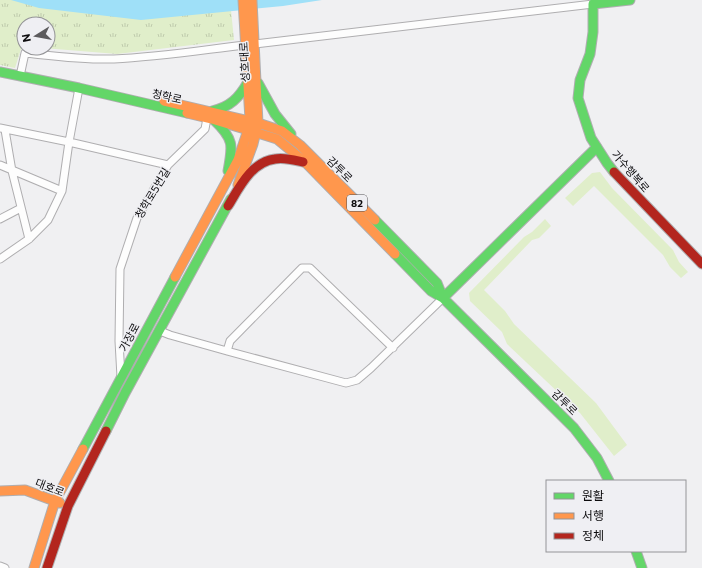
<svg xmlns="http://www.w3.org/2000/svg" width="702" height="568" font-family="Commissioner,'Noto Sans KR',sans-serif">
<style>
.grass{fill:#e0eeca}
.park{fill:url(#park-tufts)}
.water{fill:#9fe0f8}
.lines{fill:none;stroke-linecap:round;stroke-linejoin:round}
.street-casing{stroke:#afaeb0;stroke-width:9}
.fast-casing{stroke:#afaeb0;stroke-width:11}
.slow-casing{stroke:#afaeb0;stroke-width:11}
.jam-casing{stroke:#afaeb0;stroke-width:11}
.street{stroke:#fdfdfd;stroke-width:7}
.fast{stroke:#63d668;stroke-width:9}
.slow{stroke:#ff974d;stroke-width:9}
.jam{stroke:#b3261e;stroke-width:9}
.labels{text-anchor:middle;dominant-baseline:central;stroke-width:3;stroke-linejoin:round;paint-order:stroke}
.shield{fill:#efeff3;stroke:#504f52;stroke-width:1}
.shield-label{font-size:10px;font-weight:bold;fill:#0c0b0d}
.street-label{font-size:11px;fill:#0c0b0d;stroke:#efeff3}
</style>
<defs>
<pattern id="park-tufts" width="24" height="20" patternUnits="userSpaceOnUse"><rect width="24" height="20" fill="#e0eeca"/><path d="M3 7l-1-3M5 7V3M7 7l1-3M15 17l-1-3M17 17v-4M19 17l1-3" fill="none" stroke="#bfcbac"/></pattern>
</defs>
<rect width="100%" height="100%" fill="#f0f0f2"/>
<path class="grass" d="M600,172L612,188L673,250L679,262L688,272L681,278L670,267L663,255L594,186L573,206L565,198L592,173Z
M545,219L551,226L539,238L532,240L484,290L505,311L514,324L596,403L627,445L614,456L580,413L507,344L502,332L470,301L469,293L524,237L532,232Z"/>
<path class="park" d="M0,0H230L234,40L117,54L43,48H48V24H24V46H22L15,68L0,65Z"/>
<path class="water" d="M11,0H322L283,6L141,20L39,8Z"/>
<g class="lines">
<g class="street-casing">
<path id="street" d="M255,44L593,4
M20,76L25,53C54,56 84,60 114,59C158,57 202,50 245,45
M79,88L69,142L168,165
M0,128L69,142L62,191L48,220L29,239L0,259
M5,130L12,171L29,239
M0,165L62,191
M0,219L21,208
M160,331L170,335L227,351L346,383L357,380L371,368L443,298
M227,351L230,341L302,268H310L393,348
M121,377L119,341L120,269L137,218L168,165L205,129L207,118
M0,566L5,568"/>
</g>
<g class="fast-casing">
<path id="fast" d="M0,72L79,88L187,113
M258,83L275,114L291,134
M212,111C230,107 239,98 248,82
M214,120C234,139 233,145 228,171
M614,172L607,163L591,138L578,98L580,80L590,54L593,32V4L630,0
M375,220L437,283L443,298
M395,254L431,291L443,298L574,428L597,458L609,481
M443,298L597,147
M106,431L125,393L231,199
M83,449L175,277
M636,551L642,568"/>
</g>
<g class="slow-casing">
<path id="slow" d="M243,0L250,120L248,130L277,139L305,162L395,254
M252,0L258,123L282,131L300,145L375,220
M164,101L258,123L253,144L238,185
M175,277L238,160L248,130L212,119L187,113
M0,491L25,490L60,503
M34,568L55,501L83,449"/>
</g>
<g class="jam-casing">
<path id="jam" d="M614,172L702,264
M228,206C239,188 251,162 275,159C284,157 294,160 303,162
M47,568L68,506L106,431"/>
</g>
<use href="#street" class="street"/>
<use href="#fast" class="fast"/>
<use href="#slow" class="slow"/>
<use href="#jam" class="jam"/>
</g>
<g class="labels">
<rect class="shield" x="347" y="195" width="20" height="16" rx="3"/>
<g class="shield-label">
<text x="357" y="203">82</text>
</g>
<g class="street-label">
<text transform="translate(244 62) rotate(-93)">성호대로</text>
<text transform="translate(167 96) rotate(13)">청학로</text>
<text transform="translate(340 169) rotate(45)">감투로</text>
<text transform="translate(631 171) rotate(49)">가수행복로</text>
<text transform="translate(152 193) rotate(-59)">청학로5번길</text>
<text transform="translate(129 337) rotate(-62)">가장로</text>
<text transform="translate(565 402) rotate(45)">감투로</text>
<text transform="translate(50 487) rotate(21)">대호로</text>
</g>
</g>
<rect x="546" y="480" width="140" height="72" fill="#efeff3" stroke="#949497"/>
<rect x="554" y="493" width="20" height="6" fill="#63d668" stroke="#949497"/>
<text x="582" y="500" font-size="12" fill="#0c0b0d">원활</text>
<rect x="554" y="513" width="20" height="6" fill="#ff974d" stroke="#949497"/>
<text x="582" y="520" font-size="12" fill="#0c0b0d">서행</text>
<rect x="554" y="533" width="20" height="6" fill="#b3261e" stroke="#949497"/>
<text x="582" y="540" font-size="12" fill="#0c0b0d">정체</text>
<g transform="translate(36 36) rotate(259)"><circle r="19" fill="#efeff3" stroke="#949497"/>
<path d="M0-3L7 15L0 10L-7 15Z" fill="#5c5b5d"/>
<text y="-6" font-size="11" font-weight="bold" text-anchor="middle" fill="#0c0b0d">N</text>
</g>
</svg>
